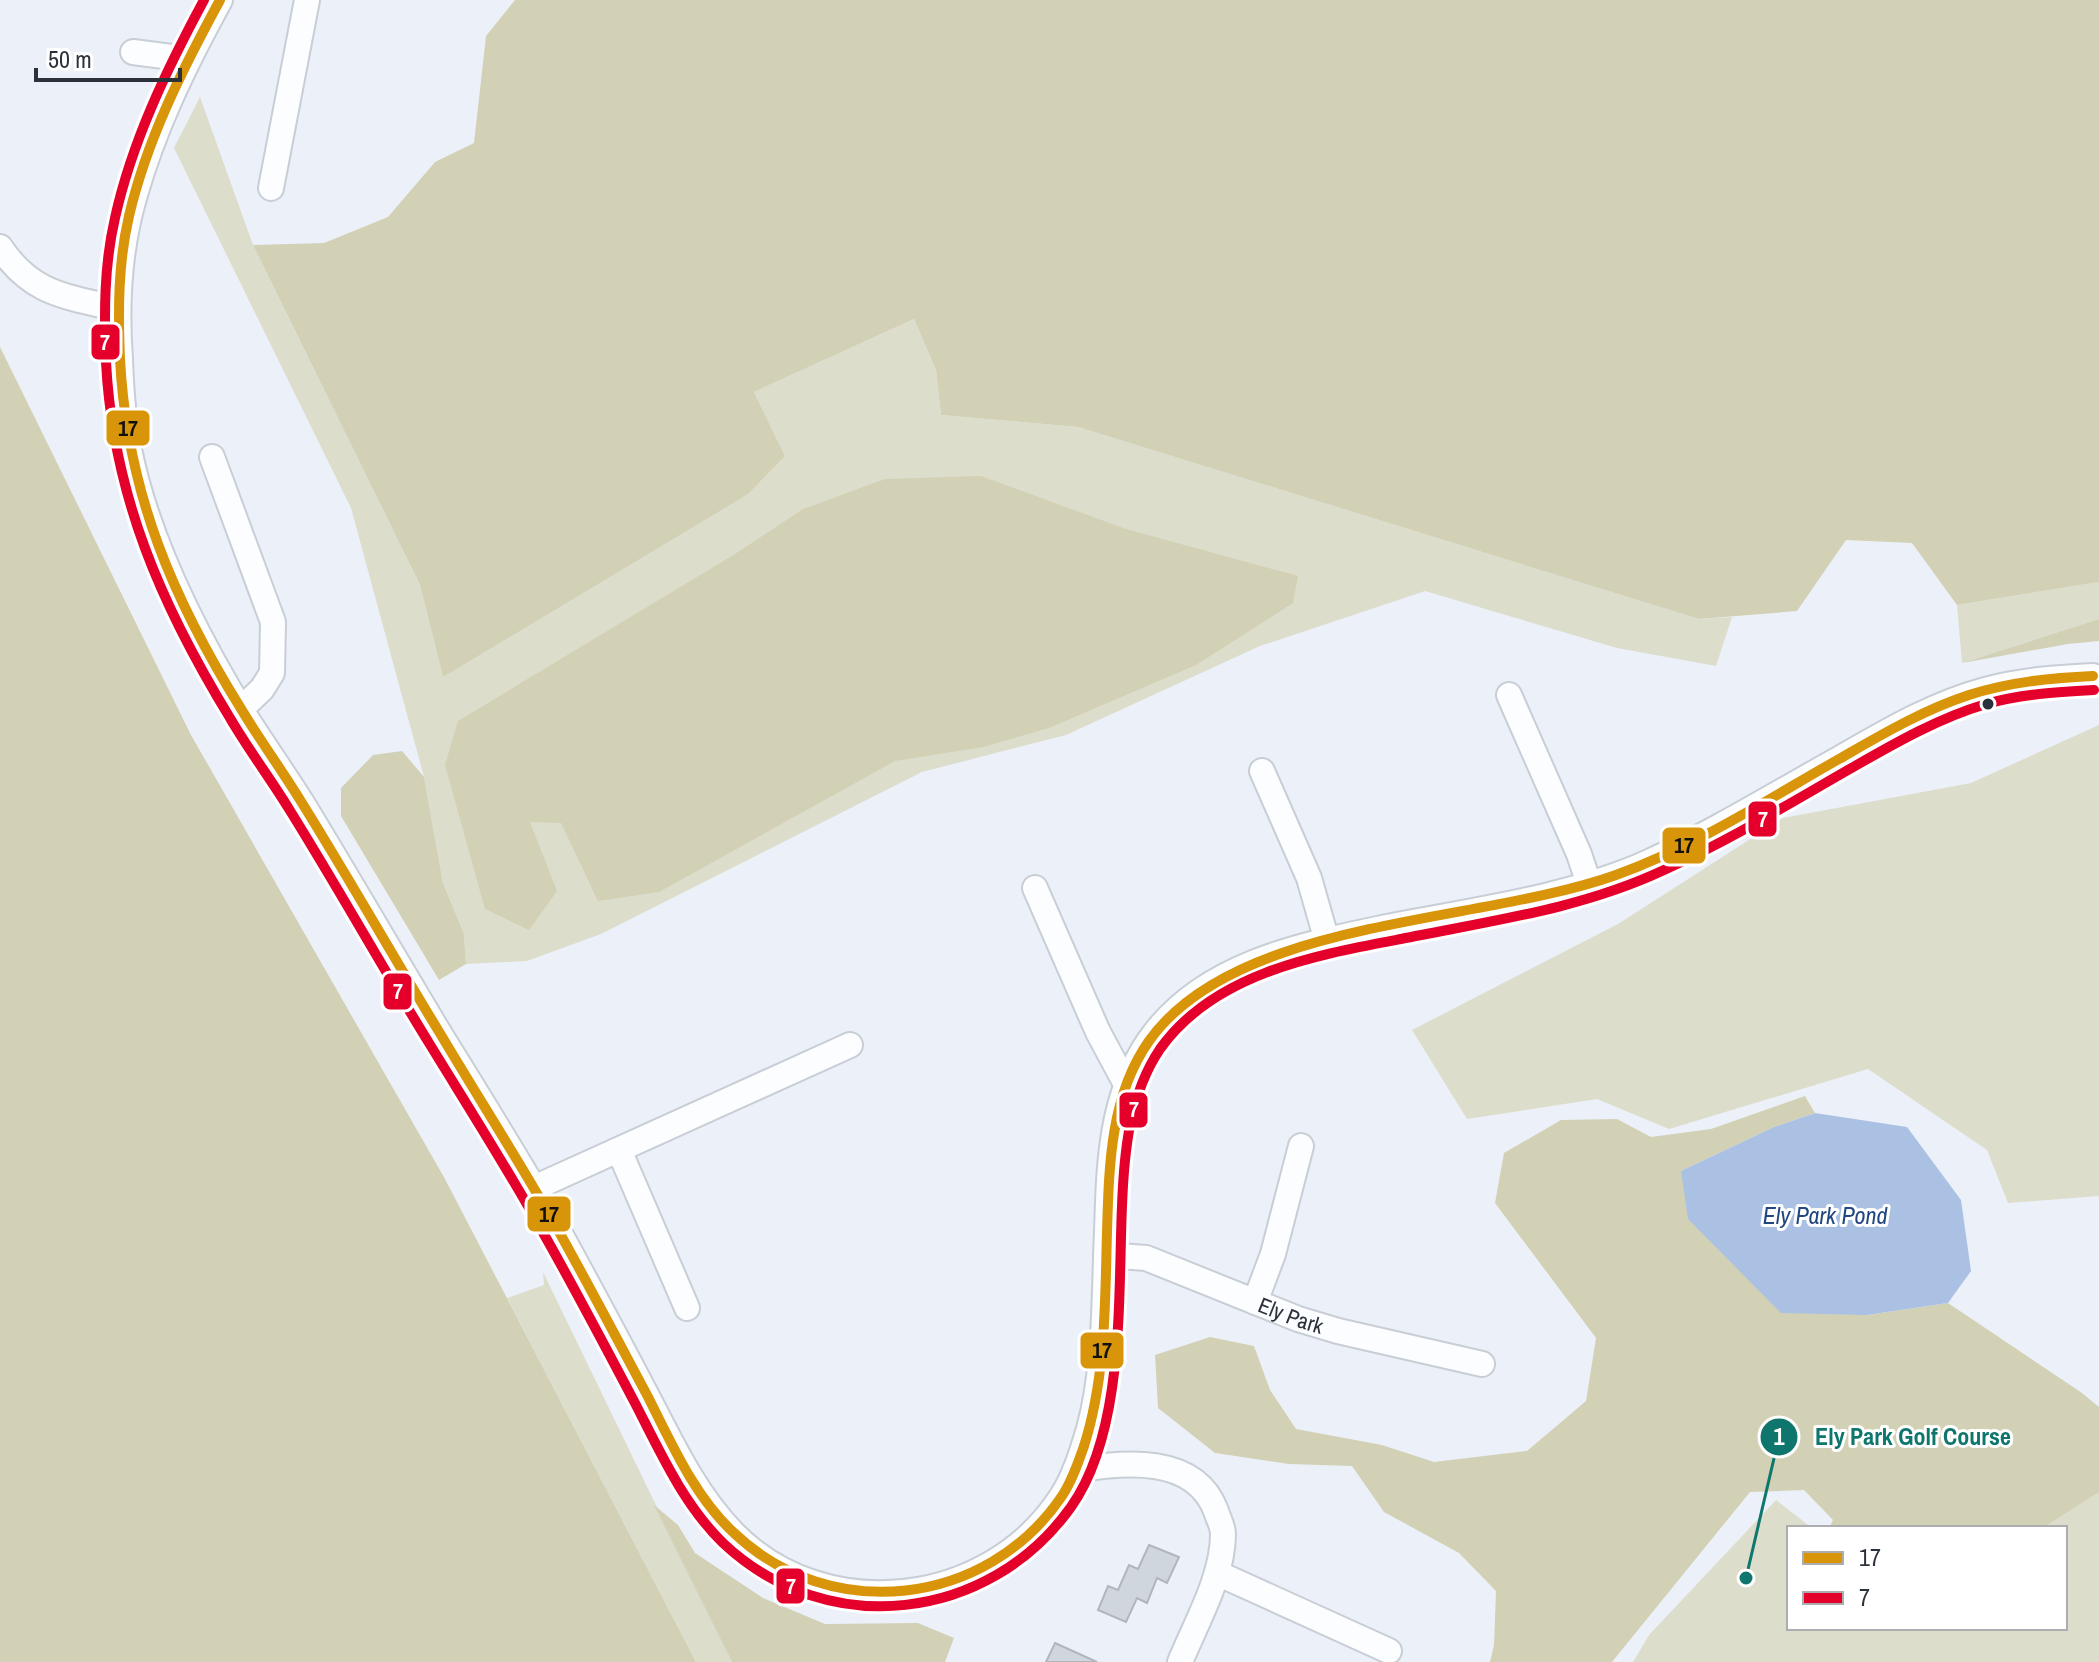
<svg xmlns="http://www.w3.org/2000/svg" width="2099" height="1662" font-family="'Archivo Narrow',sans-serif">
<style>
.green{fill:#ddc}
.forest{fill:#d2d1b5}
.water{fill:#abc1e4}
.building{fill:#d0d6de;stroke:#b1b6be;stroke-width:2}
.lines{fill:none;stroke-linecap:round;stroke-linejoin:round}
.minor-casing{stroke:#c8ced6;stroke-width:28}
.minor{stroke:#fcfdfe;stroke-width:24}
.bus-1-casing{stroke:#fff;stroke-width:16}
.bus-2-casing{stroke:#fff;stroke-width:16}
.bus-1{stroke:#d99509;stroke-width:10}
.bus-2{stroke:#e4002b;stroke-width:10}
.bus-dot{fill:#2c323b;stroke:#fff;stroke-width:3}
.labels{text-anchor:middle;dominant-baseline:central;stroke-width:6;stroke-linejoin:round;paint-order:stroke}
.street-label{font-size:22px;fill:#2c323b;stroke:#fff}
.water-label{font-size:24px;font-style:italic;fill:#224780;stroke:#fff}
.leader{fill:none;stroke:#0f766e;stroke-width:3}
.callout-dot{fill:#0f766e;stroke:#fff;stroke-width:3}
.mark-label{font-size:24px;text-anchor:middle;font-weight:bold;fill:#fff}
.callout-label{font-size:24px;text-anchor:middle;font-weight:bold;fill:#0f766e;stroke:#fff;stroke-width:6;stroke-linejoin:round;paint-order:stroke}
.line-badge{stroke:#fff;stroke-width:3}
.badge-label{font-size:22px;text-anchor:middle;font-weight:bold;fill:#fff}
.pale-badge-label{font-size:22px;text-anchor:middle;font-weight:bold;fill:#111}
</style>
<rect width="100%" height="100%" fill="#ecf1f9"/>
<path class="green" d="M200,97L253,245L420,585L443,677L785,456L754,392L914,319L936,370L941,415L1078,427L1699,619L1732,617L1716,666L1617,648L1425,591L1260,646L1066,735L922,772L601,934L527,961L466,964L464,934L443,883L424,777L351,508L174,148Z
M2099,582V619L1962,663L1957,605Z
M2099,725V1196L2008,1203L1987,1150L1868,1069L1669,1129L1597,1099L1467,1119L1412,1030L1618,924L1783,818L1971,783Z
M543,1272L732,1662H696L507,1298L544,1285Z
M2099,1448V1662H1633L1649,1635L1776,1500L1812,1528H1789V1628H2065V1528H1988Z"/>
<path class="forest" d="M515,0H2099V582L1957,605L1912,543L1846,540L1797,611L1699,619L1078,427L941,415L936,370L914,319L754,392L785,456L748,494L443,677L420,585L253,245L324,243L388,217L435,162L474,143L486,36Z
M0,347L191,735L445,1179L696,1662H0Z
M981,476L1126,529L1298,576L1293,603L1196,665L1049,728L983,747L895,761L659,892L598,901L561,823L530,822L557,891L529,930L485,909L445,765L458,721L735,554L803,509L885,479Z
M2099,619V641L2068,644L1962,663Z
M402,751L424,777L443,883L464,934L466,964L439,980L341,816V788L373,755Z
M1805,1096L1815,1113L1774,1127L1681,1171L1867,1315L1948,1303L2082,1393L2099,1407V1492L2042,1528H1829L1833,1520L1804,1490L1750,1492L1612,1662H1490L1494,1645L1496,1591L1459,1553L1384,1512L1352,1466L1289,1464L1215,1453L1158,1408L1155,1355L1210,1337L1254,1346L1270,1390L1296,1429L1382,1445L1434,1462L1527,1451L1586,1401L1596,1338L1495,1203L1504,1153L1561,1120L1617,1119L1651,1137L1711,1129Z
M654,1505L678,1525L695,1553L763,1598L825,1624L918,1623L954,1638L945,1662H732Z"/>
<path class="water" d="M1815,1113L1907,1127L1961,1200L1971,1271L1948,1303L1867,1315L1781,1313L1688,1219L1681,1171L1774,1127Z"/>
<path class="building" d="M1149,1545L1179,1557L1167,1583L1157,1578L1147,1603L1137,1598L1126,1622L1098,1610L1108,1586L1118,1590L1129,1565L1138,1569Z
M1055,1643L1097,1662H1046Z"/>
<g class="lines">
<g class="minor-casing">
<g id="minor">
<path d="M220,0C185,64 154,127 134,198C119,250 116,305 120,359C121,389 123,419 129,449C147,539 195,634 243,713C262,743 283,773 302,803C349,880 394,958 441,1036C479,1097 517,1158 553,1221C585,1279 616,1337 647,1396C672,1444 695,1494 733,1533C826,1628 991,1607 1062,1496C1075,1476 1082,1452 1089,1429C1106,1366 1104,1297 1107,1232C1109,1166 1110,1098 1149,1041C1202,964 1301,945 1387,927C1469,911 1573,897 1649,862C1714,832 1776,794 1839,759C1886,732 1933,704 1985,690C2021,680 2056,678 2093,676"/>
<path d="M133,52L187,59"/>
<path d="M271,188L307,0"/>
<path d="M0,247C32,295 66,296 118,309"/>
<path d="M212,457L273,622L272,673L262,689L241,709"/>
<path d="M1509,695L1579,854L1589,884"/>
<path d="M1262,771L1309,878L1327,941"/>
<path d="M1035,888L1098,1032L1127,1086"/>
<path d="M619,1150L687,1308"/>
<path d="M534,1188L850,1045"/>
<path id="s1" d="M1106,1255L1146,1258L1298,1319L1338,1331L1482,1364"/>
<path d="M1255,1302L1273,1254L1301,1146"/>
<path d="M1075,1470C1122,1462 1195,1454 1216,1511C1218,1518 1223,1526 1223,1534C1223,1577 1196,1623 1180,1662"/>
<path d="M1217,1573L1389,1651"/>
</g>
</g>
<use href="#minor" class="minor"/>
<g class="bus-1-casing">
<path id="bus-1" d="M220,0C183,68 147,139 129,216C118,263 118,311 120,359C127,493 173,600 243,712C262,743 283,772 302,803C350,880 394,958 441,1035C478,1097 517,1158 553,1221C585,1278 616,1337 647,1395C671,1442 694,1496 733,1532C830,1625 987,1607 1062,1496C1072,1481 1078,1463 1084,1446C1106,1377 1105,1303 1107,1232C1109,1167 1110,1096 1149,1041C1236,918 1480,924 1616,875C1694,847 1767,800 1839,759C1881,735 1923,710 1969,695C2009,682 2051,678 2093,676"/>
</g>
<g class="bus-2-casing">
<path id="bus-2" d="M204,0C167,69 132,141 115,218C104,265 104,313 106,362C113,495 161,605 230,718C248,749 270,778 289,809C337,886 381,965 429,1043C467,1105 506,1166 541,1229C574,1287 605,1346 636,1405C660,1452 684,1505 723,1543C827,1641 989,1622 1071,1507C1125,1431 1118,1296 1122,1206C1124,1153 1129,1095 1160,1049C1214,973 1316,955 1401,939C1490,921 1581,909 1664,870C1730,840 1792,802 1855,766C1897,742 1939,718 1986,704C2021,694 2057,692 2094,690"/>
</g>
<use href="#bus-1" class="bus-1"/>
<use href="#bus-2" class="bus-2"/>
</g>
<circle class="bus-dot" cx="1988" cy="704" r="7"/>
<g class="labels">
<g class="street-label">
<text stroke="none"><textPath href="#s1" startOffset="196">Ely Park</textPath></text>
</g>
<g class="water-label">
<text x="1825" y="1215">Ely Park Pond</text>
</g>
</g>
<path class="leader" d="M1746 1578L1779 1437"/>
<g class="callout-dot">
<circle cx="1746" cy="1578" r="8"/>
<circle cx="1779" cy="1437" r="20"/>
</g>
<g class="mark-label">
<text x="1779" y="1445">1</text>
</g>
<g class="callout-label">
<text x="1913" y="1445">Ely Park Golf Course</text>
</g>
<g class="line-badge">
<rect x="90" y="323" width="31" height="38" rx="8" fill="#e4002b"/>
<rect x="105" y="409" width="46" height="38" rx="8" fill="#d99509"/>
<rect x="1747" y="800" width="31" height="38" rx="8" fill="#e4002b"/>
<rect x="1661" y="826" width="46" height="39" rx="8" fill="#d99509"/>
<rect x="382" y="972" width="31" height="39" rx="8" fill="#e4002b"/>
<rect x="1118" y="1091" width="31" height="38" rx="8" fill="#e4002b"/>
<rect x="526" y="1195" width="46" height="38" rx="8" fill="#d99509"/>
<rect x="1079" y="1331" width="46" height="39" rx="8" fill="#d99509"/>
<rect x="775" y="1567" width="31" height="38" rx="8" fill="#e4002b"/>
</g>
<g class="badge-label">
<text x="105" y="350">7</text>
<text x="1763" y="827">7</text>
<text x="398" y="999">7</text>
<text x="1134" y="1117">7</text>
<text x="791" y="1594">7</text>
</g>
<g class="pale-badge-label">
<text x="128" y="436">17</text>
<text x="1684" y="853">17</text>
<text x="549" y="1222">17</text>
<text x="1102" y="1358">17</text>
</g>
<rect x="1787" y="1526" width="280" height="104" fill="#ffffff" stroke="#abadb1" stroke-width="2"/>
<rect x="1803" y="1552" width="40" height="12" fill="#d99509" stroke="#abadb1" stroke-width="2"/>
<text x="1859" y="1566" font-size="24" fill="#2c323b">17</text>
<rect x="1803" y="1592" width="40" height="12" fill="#e4002b" stroke="#abadb1" stroke-width="2"/>
<text x="1859" y="1606" font-size="24" fill="#2c323b">7</text>
<path d="M36 68v12h144v-12" fill="none" stroke="#2c323b" stroke-width="4"/>
<text x="48" y="68" font-size="24" fill="#2c323b" stroke="#ffffff" stroke-width="6" paint-order="stroke">50 m</text>
</svg>
